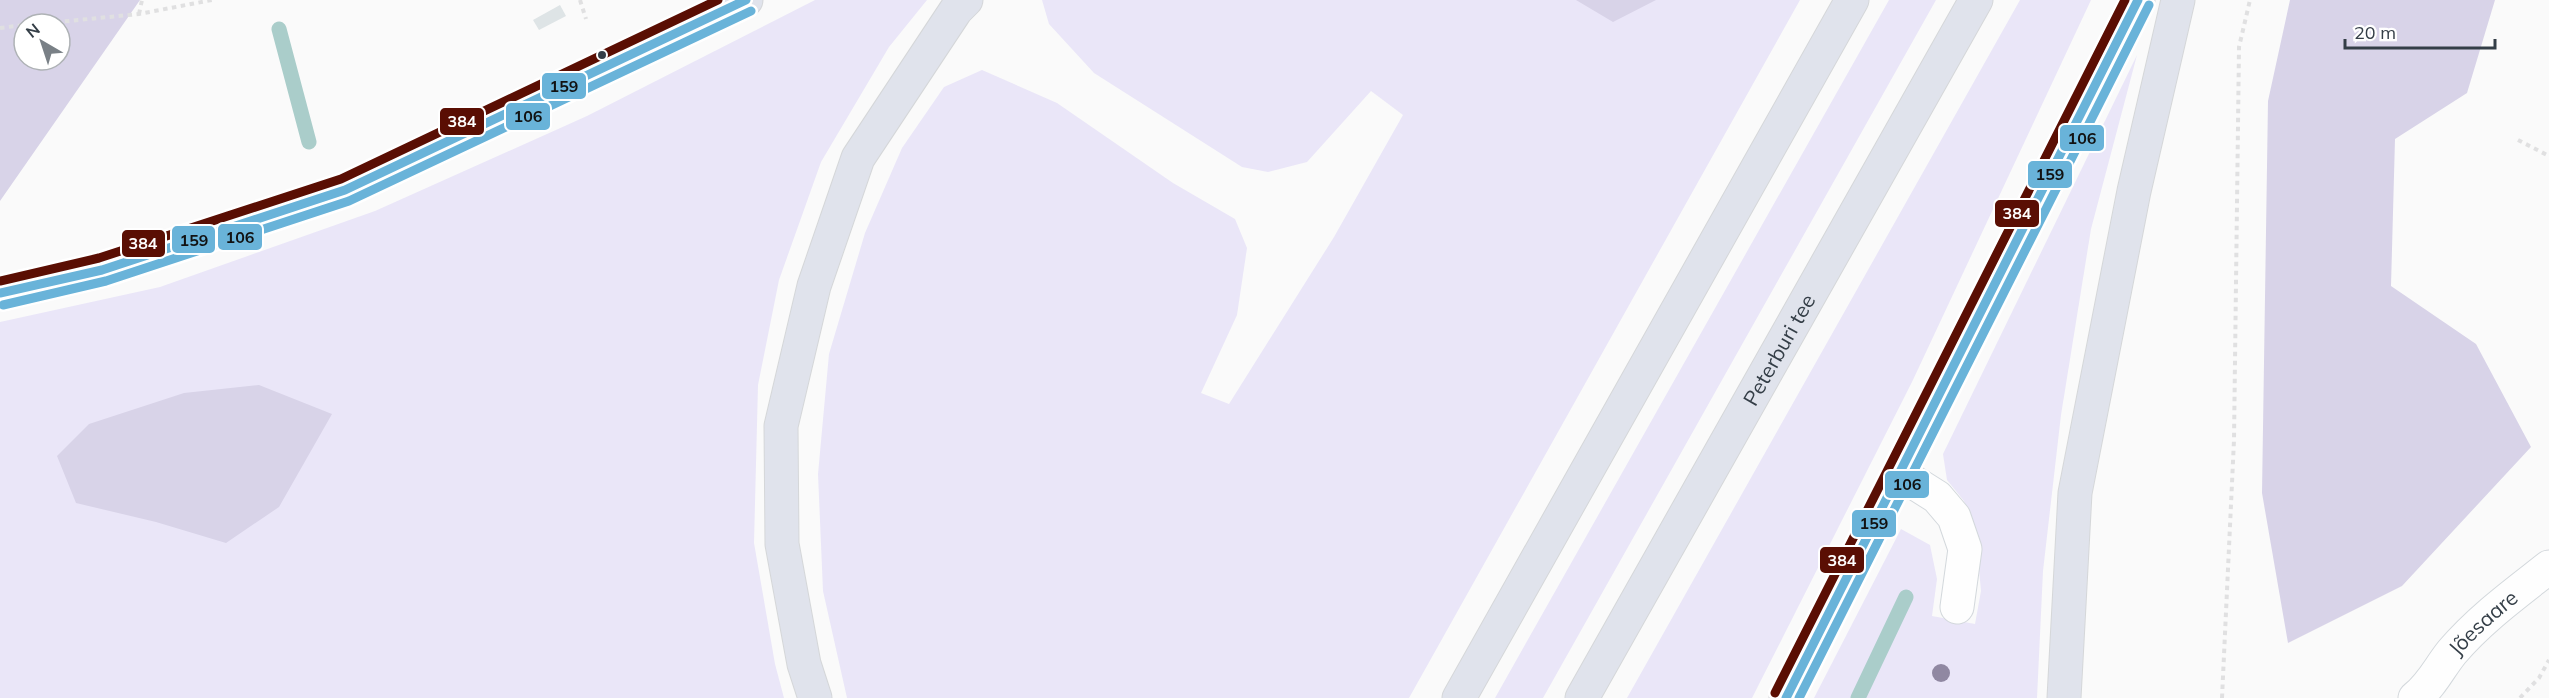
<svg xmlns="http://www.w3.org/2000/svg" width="2549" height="698" font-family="Mulish,sans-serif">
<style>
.green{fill:#eae6f8}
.forest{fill:#d8d3e8;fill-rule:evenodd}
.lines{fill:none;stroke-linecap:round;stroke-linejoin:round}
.stream{stroke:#aacdca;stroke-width:15}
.building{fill:#dee4e6}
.minor-casing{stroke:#d3d8dc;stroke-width:35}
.highway-casing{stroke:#d5d7d9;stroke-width:35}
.path{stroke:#e0e0e1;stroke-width:4;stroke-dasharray:4.5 4.5;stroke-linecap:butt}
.minor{stroke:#fefefe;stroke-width:33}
.highway{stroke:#e0e3ec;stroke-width:33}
.bus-1-casing{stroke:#fff;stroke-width:14}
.bus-2-casing{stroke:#fff;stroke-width:14}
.bus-3-casing{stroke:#fff;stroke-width:14}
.bus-1{stroke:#69b3d9;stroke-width:9}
.bus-2{stroke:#69b3d9;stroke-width:9}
.bus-3{stroke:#5a0e03;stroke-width:9}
.tree{fill:#9088a2}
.bus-dot{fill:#343e47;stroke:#fff;stroke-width:2}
.labels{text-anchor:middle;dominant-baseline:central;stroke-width:4.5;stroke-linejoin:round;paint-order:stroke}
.street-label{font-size:21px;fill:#343e47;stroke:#fff}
.line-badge{stroke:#fff;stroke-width:2}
.badge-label{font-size:16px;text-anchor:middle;font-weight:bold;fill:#fff}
.pale-badge-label{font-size:16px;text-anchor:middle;font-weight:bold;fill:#111}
</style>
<rect width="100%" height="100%" fill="#fafafa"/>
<path class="green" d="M815,0H927L889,47L821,162L779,280L758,385L754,543L775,664L784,698H0V322L160,287L375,211L587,116Z
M1042,0H1800L1409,698H847L823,591L818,474L829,354L865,233L902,148L944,87L982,70L1057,103L1173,183L1235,219L1247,248L1237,315L1201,393L1229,404L1334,237L1403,115L1371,91L1307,162L1268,172L1242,167L1094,73L1049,24Z
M1889,0H1936L1543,698H1495Z
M2020,0H2091L1912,382L1752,698H1627Z
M2137,55L2091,229L2061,415L2043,571L2037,698H1814L1901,529L1930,545L1937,579L1932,616L1975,624L1981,591L1976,537L1964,501L1947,480L1943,454Z"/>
<path class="forest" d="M0,0H140L0,201ZM24,24H60V60H24Z
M1576,0H1656L1613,22Z
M2290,0H2495L2467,93L2395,139L2391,286L2476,344L2531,447L2402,586L2288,643L2262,493L2268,101Z
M259,385L332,414L279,507L226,543L156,522L76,503L57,456L89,424L184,393Z"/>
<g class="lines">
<path class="stream" d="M279,29L309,142
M1858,698L1906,597"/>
</g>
<path class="building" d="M560,5L566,16L539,30L533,20Z"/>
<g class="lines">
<g class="minor-casing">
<g id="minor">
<path d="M1899,473L1937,497L1954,517L1965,549L1957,607"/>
<path id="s1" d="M2415,698C2432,685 2439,668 2452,652C2480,619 2516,593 2549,567"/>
</g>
</g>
<g class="highway-casing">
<g id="highway">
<path d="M0,293L102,270L345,190L746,0"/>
<path d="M815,698L804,664L782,544L781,426L814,286L858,158L956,10L966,0"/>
<path d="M1459,698L1852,0"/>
<path id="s2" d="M1582,698L1976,0"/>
<path d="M1786,698L2138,0"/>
<path d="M2064,698L2075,493L2134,191L2178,0"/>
</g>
</g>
<path class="path" d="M580,0L586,19
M139,14L142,0
M38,24L139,14L212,0
M0,28L24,25
M2518,140L2549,156
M2222,698L2234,440L2239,47L2250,0
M2520,698L2539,678L2549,660"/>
<use href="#minor" class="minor"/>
<use href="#highway" class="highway"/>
<g class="bus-1-casing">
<path id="bus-1" d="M0,293L102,270L345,190L746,0
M1786,698L2138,0"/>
</g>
<g class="bus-2-casing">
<path id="bus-2" d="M3,305L106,281L349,201L751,11
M1799,698L2149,5"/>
</g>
<g class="bus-3-casing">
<path id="bus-3" d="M0,281L99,258L341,179L718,0
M1775,693L2125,0"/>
</g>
<use href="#bus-1" class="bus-1"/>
<use href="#bus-2" class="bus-2"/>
<use href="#bus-3" class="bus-3"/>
</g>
<circle class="tree" cx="1941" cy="673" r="9"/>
<circle class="bus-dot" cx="602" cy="55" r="5"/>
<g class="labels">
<g class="street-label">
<text stroke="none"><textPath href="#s2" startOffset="400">Peterburi tee</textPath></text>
<text stroke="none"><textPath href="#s1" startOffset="102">Jõesaare</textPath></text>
</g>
</g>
<g class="line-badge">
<rect x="541" y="72" width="46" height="28" rx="6" fill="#69b3d9"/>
<rect x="505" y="102" width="46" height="29" rx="6" fill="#69b3d9"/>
<rect x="439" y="107" width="46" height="29" rx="6" fill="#5a0e03"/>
<rect x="2059" y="124" width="46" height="28" rx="6" fill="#69b3d9"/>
<rect x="2027" y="160" width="46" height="29" rx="6" fill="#69b3d9"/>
<rect x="1994" y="199" width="46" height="29" rx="6" fill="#5a0e03"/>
<rect x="217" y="223" width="46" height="28" rx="6" fill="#69b3d9"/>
<rect x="171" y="225" width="45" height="29" rx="6" fill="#69b3d9"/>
<rect x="121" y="229" width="45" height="29" rx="6" fill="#5a0e03"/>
<rect x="1884" y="470" width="46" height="29" rx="6" fill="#69b3d9"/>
<rect x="1851" y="509" width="46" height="29" rx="6" fill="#69b3d9"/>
<rect x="1819" y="546" width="46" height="28" rx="6" fill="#5a0e03"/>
</g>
<g class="badge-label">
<text x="462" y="127">384</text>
<text x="2017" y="219">384</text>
<text x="143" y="249">384</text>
<text x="1842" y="566">384</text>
</g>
<g class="pale-badge-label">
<text x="564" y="92">159</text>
<text x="528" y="122">106</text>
<text x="2082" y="144">106</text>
<text x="2050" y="180">159</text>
<text x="240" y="243">106</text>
<text x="194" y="246">159</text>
<text x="1907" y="490">106</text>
<text x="1874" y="529">159</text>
</g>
<g transform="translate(42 42) rotate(321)"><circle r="28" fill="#ffffff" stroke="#aeb2b5" stroke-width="1.5"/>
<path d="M0-4.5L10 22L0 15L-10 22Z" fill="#798086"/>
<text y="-9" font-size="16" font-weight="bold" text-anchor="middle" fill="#343e47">N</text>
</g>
<path d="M2345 39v9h150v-9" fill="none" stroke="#343e47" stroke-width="3"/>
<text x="2354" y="39" font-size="18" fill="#343e47" stroke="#ffffff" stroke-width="4.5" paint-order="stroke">20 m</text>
</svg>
